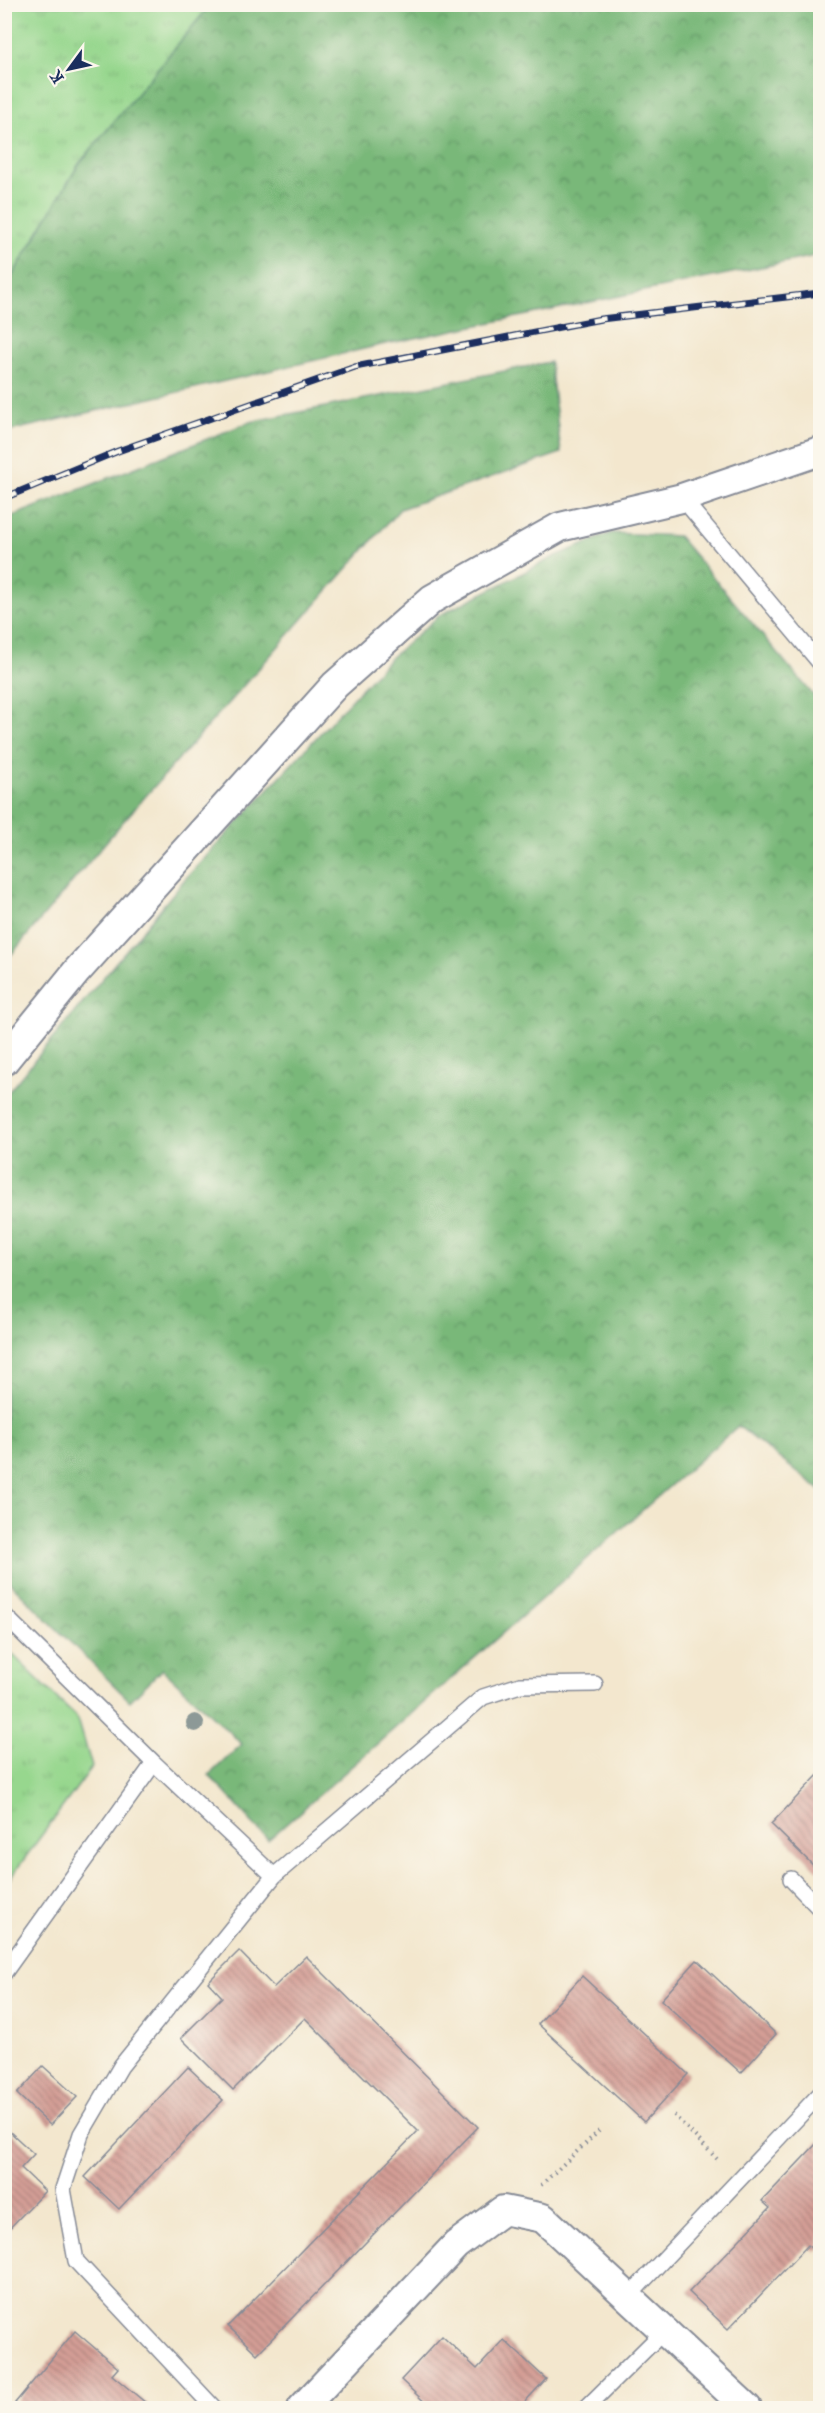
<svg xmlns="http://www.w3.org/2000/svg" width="825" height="2413" font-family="'IM FELL Great Primer',serif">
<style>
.grass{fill:url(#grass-tufts);stroke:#598376;stroke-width:1.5}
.forest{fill:url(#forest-crowns);stroke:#4a746c;stroke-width:1.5}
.building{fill:url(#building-back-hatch)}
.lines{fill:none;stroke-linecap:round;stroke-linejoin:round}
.service-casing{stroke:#878b96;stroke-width:18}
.minor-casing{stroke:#878b96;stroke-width:32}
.path{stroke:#878b96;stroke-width:4;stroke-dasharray:1.5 4.5;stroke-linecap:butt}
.service{stroke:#fff;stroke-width:15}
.minor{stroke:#fff;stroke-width:28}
.rail-casing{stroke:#1b2f5e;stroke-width:7}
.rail{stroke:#fbf7ec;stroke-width:4.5;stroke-dasharray:14;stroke-linecap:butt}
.tree{fill:#8d9997}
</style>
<defs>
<pattern id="grass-tufts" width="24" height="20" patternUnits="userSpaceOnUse" patternTransform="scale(1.5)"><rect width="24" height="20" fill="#97d78e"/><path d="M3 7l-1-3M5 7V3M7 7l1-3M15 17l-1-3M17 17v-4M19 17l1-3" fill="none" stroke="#82b97d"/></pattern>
<pattern id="forest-crowns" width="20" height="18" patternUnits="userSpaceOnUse" patternTransform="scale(1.5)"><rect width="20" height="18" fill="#79b879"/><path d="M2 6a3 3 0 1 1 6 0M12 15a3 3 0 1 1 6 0" fill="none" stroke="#629666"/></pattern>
<pattern id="building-back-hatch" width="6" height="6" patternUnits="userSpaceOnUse" patternTransform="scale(1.5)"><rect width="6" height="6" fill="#d49e95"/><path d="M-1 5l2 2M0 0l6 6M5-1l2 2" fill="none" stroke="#ab817d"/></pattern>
</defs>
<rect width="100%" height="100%" fill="#fbf7ec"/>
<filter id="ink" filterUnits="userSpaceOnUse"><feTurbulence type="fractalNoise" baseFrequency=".0167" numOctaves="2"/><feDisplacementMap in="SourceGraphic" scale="12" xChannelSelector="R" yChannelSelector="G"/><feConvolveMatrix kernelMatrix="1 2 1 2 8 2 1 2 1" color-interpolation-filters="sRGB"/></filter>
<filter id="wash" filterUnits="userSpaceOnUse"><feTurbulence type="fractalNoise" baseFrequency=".008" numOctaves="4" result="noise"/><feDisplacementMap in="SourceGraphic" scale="24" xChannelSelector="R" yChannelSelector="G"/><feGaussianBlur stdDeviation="1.35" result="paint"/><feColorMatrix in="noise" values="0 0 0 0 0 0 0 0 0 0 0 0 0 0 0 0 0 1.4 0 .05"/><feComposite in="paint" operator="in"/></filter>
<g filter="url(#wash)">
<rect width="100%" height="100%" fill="#f3e7ce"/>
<path class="grass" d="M5,5H211L79,164L5,288Z
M4,1646L78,1719L92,1767L5,1885Z"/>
<path class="forest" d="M211,4L820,5V255L381,345L5,432V288L79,164Z
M550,362L561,453L400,509L121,824L5,962V519L250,422Z
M611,533L678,536L820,703V1490L738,1426L268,1840L209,1775L242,1744L162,1669L130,1701L5,1578V1096L185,879L389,659L440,615L554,557Z"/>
<g id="blocks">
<path class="building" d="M820,1773V1872L771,1824Z
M239,1951L274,1987L306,1956L478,2127L257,2354L228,2326L418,2131L305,2018L233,2090L181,2038L222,1997L208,1982Z
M697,1960L776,2034L741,2073L661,2000Z
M582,1976L688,2074L644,2122L538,2024Z
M43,2066L77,2097L50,2125L17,2094Z
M188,2067L223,2100L119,2209L85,2177Z
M8,2130L34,2154L21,2168L45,2191L4,2234V2134Z
M820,2140V2247L815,2253L808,2245L728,2329L689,2292L770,2208L762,2201Z
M75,2331L118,2368L112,2375L152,2408H21L15,2403Z
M442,2336L477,2369L504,2340L546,2379L519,2408H431L401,2380Z"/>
</g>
</g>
<g filter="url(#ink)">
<use href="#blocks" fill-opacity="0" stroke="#878b96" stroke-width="1.5"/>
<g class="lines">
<g class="service-casing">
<path id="service" d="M682,498L820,663
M4,1615L154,1763L274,1876
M791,1879L820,1909
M4,1973L154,1763
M628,2297L820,2094
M214,2408L76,2261L63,2189L81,2134L121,2066L274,1876L483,1697L520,1685L595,1684
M586,2408L665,2330"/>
</g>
<g class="minor-casing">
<path id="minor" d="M4,1061L77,971L335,685L432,599L560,527L682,498L820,451
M302,2408L456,2245L503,2210L543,2218L747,2408"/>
</g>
<path class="path" d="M674,2115L719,2161
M541,2185L599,2131"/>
<use href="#service" class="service"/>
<use href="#minor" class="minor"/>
<g class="rail-casing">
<path id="rail" d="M4,498L118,451L355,367L601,319L820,293"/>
</g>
<use href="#rail" class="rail"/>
</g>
<circle class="tree" cx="195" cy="1723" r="9"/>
</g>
<rect width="825" height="2413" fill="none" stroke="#fbf7ec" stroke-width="24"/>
<g transform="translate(69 69) rotate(237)" stroke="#fbf7ec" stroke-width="4.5" paint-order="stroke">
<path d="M0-4.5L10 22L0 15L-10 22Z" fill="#1b2f5e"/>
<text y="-9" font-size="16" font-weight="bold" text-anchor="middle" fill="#1b2f5e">K</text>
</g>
</svg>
